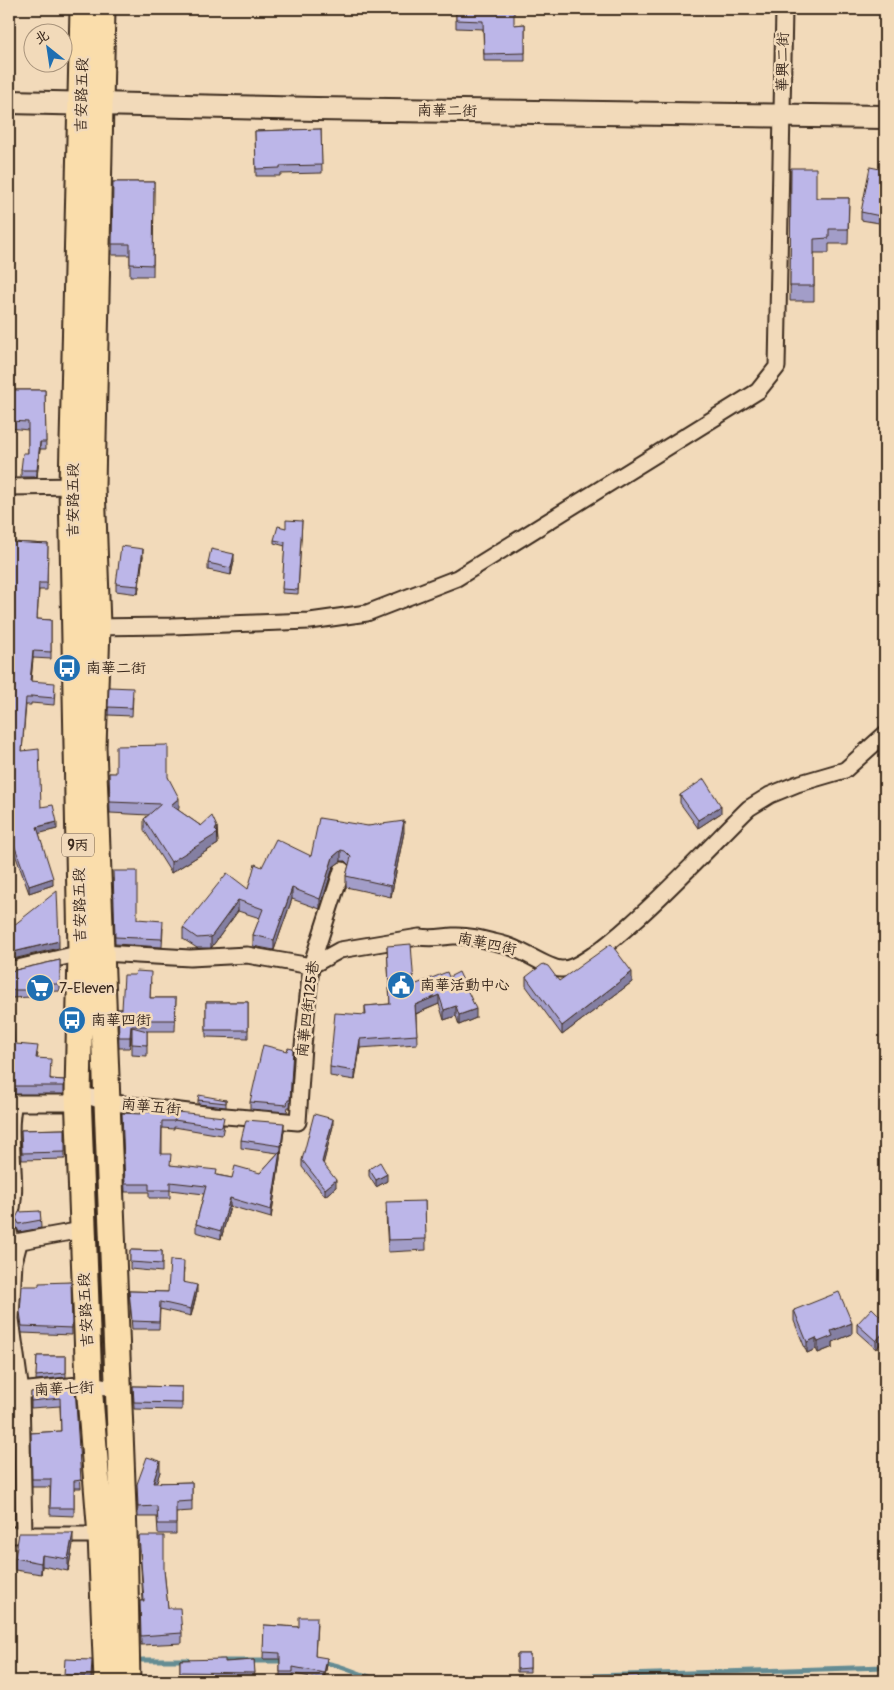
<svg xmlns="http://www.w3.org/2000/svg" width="894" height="1690" font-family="Pangolin,'LXGW WenKai TC',sans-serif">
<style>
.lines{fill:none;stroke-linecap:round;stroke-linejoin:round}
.stream{stroke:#658c93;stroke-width:5}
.street-casing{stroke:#3b2a1e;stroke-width:19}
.secondary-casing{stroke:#3b2a1e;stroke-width:26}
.primary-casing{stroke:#3b2a1e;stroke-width:29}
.street{stroke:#f2daba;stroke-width:15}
.secondary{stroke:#f2daba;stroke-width:22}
.primary{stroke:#faddab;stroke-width:25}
.wall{fill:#a29dc8;stroke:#3b2a1e}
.shaded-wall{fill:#847fa2;stroke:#3b2a1e}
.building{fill:#bcb6e8;stroke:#3b2a1e}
.labels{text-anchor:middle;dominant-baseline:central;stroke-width:5;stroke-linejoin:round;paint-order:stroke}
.shield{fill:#f2daba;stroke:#725f4d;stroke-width:1}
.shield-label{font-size:14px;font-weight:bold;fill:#3b2a1e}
.street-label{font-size:15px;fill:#3b2a1e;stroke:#f2daba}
.poi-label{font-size:15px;fill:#3b2a1e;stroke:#f2daba;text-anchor:start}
</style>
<rect width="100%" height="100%" fill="#f2daba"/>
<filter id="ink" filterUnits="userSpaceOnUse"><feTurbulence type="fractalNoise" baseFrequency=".02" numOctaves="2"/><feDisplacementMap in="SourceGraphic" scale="10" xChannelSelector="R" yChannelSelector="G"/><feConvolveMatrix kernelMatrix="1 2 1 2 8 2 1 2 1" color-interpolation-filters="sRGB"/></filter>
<g filter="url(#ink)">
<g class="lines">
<path class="stream" d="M142,1660H187
M220,1661H287
M320,1662C347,1665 365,1680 391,1681
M425,1681L885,1667"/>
<g class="street-casing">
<path id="street" d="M9,487L80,486
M89,627L172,626L310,621L367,613L457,578L758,391L777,367L784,9
M9,970L81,953H102L190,958L247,955L311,966L340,950L419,937C432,939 441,937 453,936C469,935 486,940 502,944C521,948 546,968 561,969C596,972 719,836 749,808L770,795L797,784L845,770L885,734
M9,1103H68L78,1093L106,1102L213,1115L298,1122L303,1046L311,966L342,870
M9,1220C21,1184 5,1141 14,1103
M9,1232L11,1240L19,1243L14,1262L11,1319L21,1392L24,1535
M10,1243L82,1230
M9,1392L89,1384L119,1389
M9,1535H107"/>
</g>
<g class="secondary-casing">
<path id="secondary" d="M9,102L316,109L885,117"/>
</g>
<g class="primary-casing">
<path id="primary" d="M83,9L72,486L81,953L78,1093L89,1384L101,1536L107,1681
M102,9L92,486L97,626L93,747L124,1533L127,1681"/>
</g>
<use href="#street" class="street"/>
<use href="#secondary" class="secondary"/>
<use href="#primary" class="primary"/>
</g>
<path class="wall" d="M456,9L514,25L525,24V61H484L483,29L456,28Z
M321,129L322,173L280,174V176H256L255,131Z
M791,168L816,198H849L848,244H829V253H814V301H790Z
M885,170V224L861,220V212Z
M113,182H154L153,276H130V255H112Z
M9,390H45L46,449H40L37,477H21V470L28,453V430L9,428Z
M9,509L15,517L11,542L48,544L47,590H39L37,619L51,620V659L33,658L31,681L55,690L54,705L31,703V705H26L22,751L41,807L57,829L39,833L53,885L29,893L12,846H9Z
M302,521L298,594L282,593L285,546L274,543V540L286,528Z
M143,556L138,594L116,591V584Z
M234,561L231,575L208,570V563Z
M109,687L133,696L132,716L108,715Z
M109,773L168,777L179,808L178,810L201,826L217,827L218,844L171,873L144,830V819L149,815L110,813Z
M680,795L721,813L698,828L680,803Z
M368,826L404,832L391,897L346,887V876L349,865L345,861H341L333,867L320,909L292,899L274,950L253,946V935L260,918L238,911L211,948H197L183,939V928L248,889L262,867L311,856Z
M113,878L137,919L163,928L162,947L115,944Z
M9,883L11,918V926H9Z
M387,946L414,985L449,977L476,1018L459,1025L456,1016L444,1020L439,1004L416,1014L417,1044L360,1048L355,1080L330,1076V1067L365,1015V1006L390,1004Z
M60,960V991L30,992V997L12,998L14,1041L16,1044L38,1054L37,1058L51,1079L64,1080V1094H13V1092H9V971H11Z
M526,977L559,981L632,982L562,1035L526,986Z
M151,982L150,998H176L175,1031H147V1056L132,1055V1037H131L130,1048H119L118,1009H122Z
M206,1002H248V1038L206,1037Z
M293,1056L290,1107H288L287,1112L250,1109V1102Z
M198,1100H226V1107L198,1104Z
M122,1113L224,1125L222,1135L174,1127V1129L162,1128V1154L170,1165L217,1175L232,1178L260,1173L278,1153L241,1148V1140L284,1130L281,1154H280V1159L271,1218L230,1206L221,1239L196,1232V1224L204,1194L170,1190V1198H149V1192H125Z
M333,1126L323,1164L336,1187L325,1196L302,1167V1160Z
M65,1129V1159L22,1160L21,1130Z
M369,1169L387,1181L376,1187L369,1176Z
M425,1201L426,1250L388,1252L386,1213Z
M40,1211L41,1228L19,1232L16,1226V1218Z
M130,1250L162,1251V1272L130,1269Z
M184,1268L183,1282L197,1292L191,1316L160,1309L159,1329H132L129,1291L168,1292Z
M71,1282L72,1335L22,1333L20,1319V1312L39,1286Z
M794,1310L852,1334L833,1342V1347L818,1353L816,1349L807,1353L794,1321Z
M885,1321V1339L876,1349L857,1332V1324Z
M37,1356H66V1377L36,1380Z
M133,1386L182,1387V1410L134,1409Z
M75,1387L81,1488H74V1516L50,1515V1487H32L31,1433L61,1431L60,1406L31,1408V1392Z
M160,1472L156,1483L192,1482V1511L176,1512V1534H158L157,1517H138L137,1484Z
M139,1536L164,1570L168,1608L182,1633V1643L141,1645L140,1601H143Z
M73,1544L68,1571L42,1566L41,1574L15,1570V1558Z
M317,1624L315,1656L327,1665L324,1679L293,1674V1678L280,1679V1659H263L264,1625L299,1627Z
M517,1654H530V1672H517Z
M180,1660L225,1662L254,1660L255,1679L180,1678Z
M92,1668L91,1681H64V1675Z"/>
<path class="shaded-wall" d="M40,442V449L37,477V470Z
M15,510V517L10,549V542Z
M143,549V556L138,594V586Z
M234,554V561L231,575V568Z
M33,651V658L30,688V681Z
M179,798V808L171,816V805Z
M721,806V813L698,828V820Z
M404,821V832L391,897V886Z
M57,822V829L37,834V827Z
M217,827L218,844L171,873V862L215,830Z
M341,850V861L333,867L320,909V899L333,857Z
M53,878V885L29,893V886Z
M292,888V899L274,950V940Z
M238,900V911L211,948V937Z
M59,941V948L9,960V953Z
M632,972V982L562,1035V1026Z
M439,995V1004L415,1014V1005Z
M456,1006V1016L444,1020V1010Z
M476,1009V1018L459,1025V1015Z
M131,1026V1037L130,1048V1037Z
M360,1039V1048L355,1080V1071Z
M333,1119V1126L322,1169V1162Z
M284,1123V1130L281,1154V1146Z
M280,1151V1159L271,1218V1210Z
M387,1174V1181L376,1187V1180Z
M336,1180V1187L325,1196V1189Z
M230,1198V1206L221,1239V1231Z
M197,1285V1292L191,1316V1309Z
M852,1323V1334L833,1342V1347L818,1353V1342L831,1331Z
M885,1331V1339L876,1349V1341Z
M816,1338V1349L807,1353V1342Z
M160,1461V1472L153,1493V1483Z
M73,1533V1544L68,1571V1559Z
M42,1555V1566L41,1574V1563Z
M327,1658V1665L324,1679V1673Z"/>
<path class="building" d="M456,9H514V25L525,24V53L484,54L483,21L456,20Z
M321,129L322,165L280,166V168L256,169L255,131Z
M870,167L885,170V217L861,212Z
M791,168H816V198H849L848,229H829V238L814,239V286H790Z
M113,182H154L153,265L130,264V244H112Z
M9,390H45L46,442H40L37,470H21L23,453H28V422L9,421Z
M9,509L15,510L10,542L48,544L47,583H39L37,619L51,620V652L33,651L30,681L55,683L54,698L31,696V698H26L22,751L39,749L41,807L53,805L57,822L37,827L53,878L29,886L12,839H9Z
M286,520L302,521L298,590L282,589L285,542L274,540L278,526L286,528Z
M121,546L143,549L138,586L116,584Z
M211,549L234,554L231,568L208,563Z
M109,687L133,688L132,708L108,707Z
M168,745V777L179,798L171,805L201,826L212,816L217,827L215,830L218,833L171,862L144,819L161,804L110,802L109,773H116V746Z
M704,779L721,806L698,820L680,795Z
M319,818L368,826L404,821L391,886L346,876L351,857L345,851L341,850L333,857L320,899L292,888L274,940L253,935L263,909L238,900L211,937L197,938L183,928L227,873L248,889L255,864L262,867L276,839L311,856Z
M113,871H137V919L163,921L162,939L115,937Z
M9,883H10L11,918H9Z
M57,891L59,941L9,953V929Z
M411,944L414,985L447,972L449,977L459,972L476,1009L459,1015L456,1006L444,1010L439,995L415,1005L417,1035L360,1039L355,1071L330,1067L335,1013L366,1015L365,1006L390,1004L387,946Z
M611,944L632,972L562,1026L526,977L543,964L548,966L559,981Z
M60,960V984H30V990H12L14,1041L16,1044L38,1046L36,1058L51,1059L50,1079L64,1080V1086H13V1084H9V971H11Z
M136,971L151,972L150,998H176L175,1020H147V1026H131L130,1037H119L118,1009H122L124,975H135Z
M206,1002H248V1030H206Z
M132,1027L147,1031V1045L132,1044Z
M263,1045L287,1051L288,1048L293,1049L290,1100H288L287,1105L250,1102Z
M199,1095L226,1100V1103L198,1100Z
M159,1110L224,1117L222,1127L174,1120V1121H162L161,1154H171L170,1165L217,1170L216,1175L232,1178L235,1166L260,1173L280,1151L271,1210L230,1198L221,1231L196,1224L206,1186L170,1182V1190H149V1184H125L122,1113L141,1114V1112H159Z
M314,1114L333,1119L322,1162L336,1180L325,1189L302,1160Z
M246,1120L284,1123L281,1146L241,1140Z
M65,1129V1152L22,1153L21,1130Z
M380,1162L387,1174L376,1180L369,1169Z
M425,1201L426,1239L388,1240L386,1202Z
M40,1211L41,1220L19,1224L16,1218L19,1212Z
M130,1250L162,1251V1264L130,1262Z
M170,1260L184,1261L183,1282L197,1285L191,1309L160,1302L159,1322L132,1321L129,1291L168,1292Z
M71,1282L72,1328L22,1326L20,1312L22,1286H39V1283Z
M839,1292L852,1323L831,1331L833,1336L818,1342L816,1338L807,1342L794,1310Z
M872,1308L885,1321V1331L876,1341L857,1324Z
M37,1356H66V1373L36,1376Z
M133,1386L182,1387V1403L134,1402Z
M75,1387L81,1480L74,1481V1508H50L51,1479H32L31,1433L61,1431L60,1398L31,1401V1392Z
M147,1457L160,1461L153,1483L192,1482V1501L176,1502V1524H158L157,1506L138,1507L137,1484Z
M19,1533H73L68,1559L42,1555L41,1563L15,1558Z
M139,1536H164V1570L168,1608H180L182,1633L141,1636L140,1601H144Z
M299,1617H317L315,1656L327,1658L324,1673L293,1667V1672H280V1653L263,1652L264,1625L299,1627Z
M517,1654H530V1668L517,1669Z
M65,1659L92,1660L91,1677L64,1675Z
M225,1659V1662L254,1660L255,1673L180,1672V1660Z
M638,1675L639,1681H612V1677Z"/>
</g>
<defs>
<g id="bus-disc" transform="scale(1.4375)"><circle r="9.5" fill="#1f6fb2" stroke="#f2daba"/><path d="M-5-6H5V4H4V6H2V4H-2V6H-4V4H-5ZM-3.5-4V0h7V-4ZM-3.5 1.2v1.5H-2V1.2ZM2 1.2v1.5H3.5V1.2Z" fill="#fff"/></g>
<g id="civic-disc" transform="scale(1.4375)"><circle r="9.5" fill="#1f6fb2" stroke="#f2daba"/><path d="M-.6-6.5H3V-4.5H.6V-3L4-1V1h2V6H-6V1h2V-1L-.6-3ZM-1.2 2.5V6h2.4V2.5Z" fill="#fff"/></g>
<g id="supermarket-disc" transform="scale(1.4375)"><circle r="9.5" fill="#1f6fb2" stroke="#f2daba"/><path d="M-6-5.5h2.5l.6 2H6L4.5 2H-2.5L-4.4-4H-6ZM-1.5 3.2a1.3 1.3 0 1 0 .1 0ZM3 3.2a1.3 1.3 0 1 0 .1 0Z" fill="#fff"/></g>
</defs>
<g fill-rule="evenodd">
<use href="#bus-disc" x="67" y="668"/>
<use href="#civic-disc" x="401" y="985"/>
<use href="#supermarket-disc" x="40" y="988"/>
<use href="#bus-disc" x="72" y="1020"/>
</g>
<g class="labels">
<rect class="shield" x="62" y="833.5" width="32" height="23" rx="4"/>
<g class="shield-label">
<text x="78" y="845">9丙</text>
</g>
<g class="street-label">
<text transform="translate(783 62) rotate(-89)">華興二街</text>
<text transform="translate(82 95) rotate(-89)">吉安路五段</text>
<text transform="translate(447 111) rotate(1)">南華二街</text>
<text transform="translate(73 500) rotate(-90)">吉安路五段</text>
<text transform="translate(80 905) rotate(-91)">吉安路五段</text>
<text transform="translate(487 944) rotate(12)">南華四街</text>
<text transform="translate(308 1009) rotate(-83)">南華四街125巷</text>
<text transform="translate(151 1107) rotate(6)">南華五街</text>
<text transform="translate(86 1310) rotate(-93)">吉安路五段</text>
<text transform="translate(64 1389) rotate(-3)">南華七街</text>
</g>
<g class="poi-label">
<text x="86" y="668">南華二街</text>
<text x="420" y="985">南華活動中心</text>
<text x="59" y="988">7-Eleven</text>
<text x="91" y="1020">南華四街</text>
</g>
</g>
<rect width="894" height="1690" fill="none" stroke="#f2daba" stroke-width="30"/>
<rect x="15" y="15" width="864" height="1660" fill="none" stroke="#3b2a1e" stroke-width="2" filter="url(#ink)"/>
<g transform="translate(48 48) rotate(330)"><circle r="24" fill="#f2daba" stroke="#a9947c"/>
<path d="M0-4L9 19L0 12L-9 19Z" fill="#1f6fb2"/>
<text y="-8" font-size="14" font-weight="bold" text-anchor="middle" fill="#3b2a1e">北</text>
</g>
</svg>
